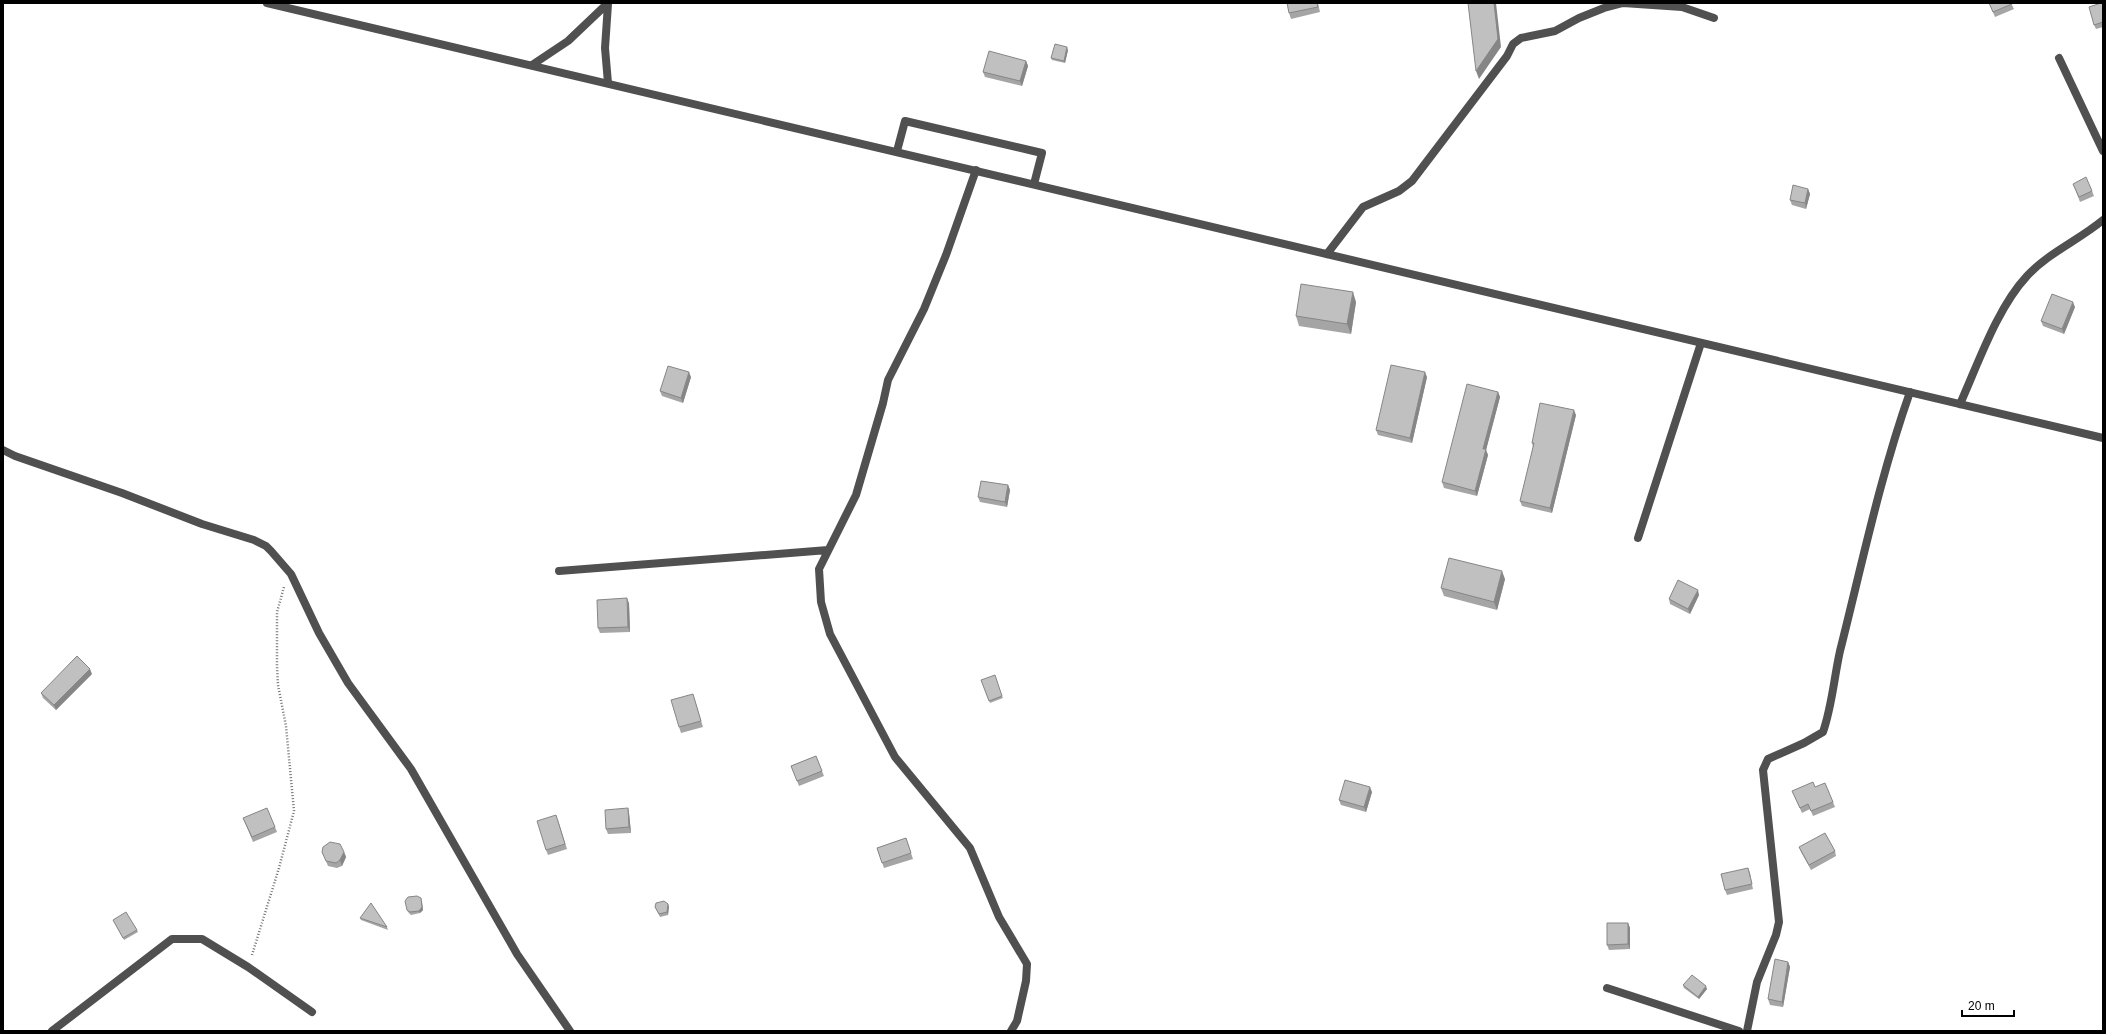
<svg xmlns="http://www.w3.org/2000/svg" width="2106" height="1034" font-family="Helvetica,sans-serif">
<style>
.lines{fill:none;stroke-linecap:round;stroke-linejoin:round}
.path{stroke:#727272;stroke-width:2.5;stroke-dasharray:1 2;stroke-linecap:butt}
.service{stroke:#505050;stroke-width:8}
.minor{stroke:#505050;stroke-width:8}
.tertiary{stroke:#505050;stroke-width:8}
.wall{fill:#a5a5a5}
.shaded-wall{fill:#868686}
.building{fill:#c0c0c0;stroke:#868686}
</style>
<rect width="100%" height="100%" fill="#fff"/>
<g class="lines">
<path class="path" d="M252,955L279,868L294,811L286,726L278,685L277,665V612L284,587"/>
<path class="service" d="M608,4L605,48L608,83
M532,65L568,41L608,3
M897,151L905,121L1042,153L1034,184"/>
<path class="minor" d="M2059,58L2103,151
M976,170L946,255L924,309L888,380L883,403L856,495L819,569L821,602L830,634L895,757L970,848L999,917L1027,964L1026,981L1017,1021L1011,1031
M1327,254L1363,207L1399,191L1412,181L1507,56L1513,44L1521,38L1555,31L1579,18L1604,8L1623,3L1682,7L1714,18
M1960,404C1978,364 1997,308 2027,276C2048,253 2079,240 2103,220
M3,450L15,456L122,493L202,524L254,540L266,546L271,551L291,574L319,633L348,683L411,769L517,954L570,1031
M1638,538L1701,343
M559,571L828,550
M1607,988L1739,1031
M52,1031L172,939H202L248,967L312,1012
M1747,1031L1757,982L1776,935L1779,922L1763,770L1768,759L1804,743L1823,732C1832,706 1834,678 1840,651C1862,564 1880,477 1910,392"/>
<path class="tertiary" d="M267,3L2103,438"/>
</g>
<path class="wall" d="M1318,3L1320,12L1291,19L1289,13Z
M1989,3H2011L2014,9L1995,17Z
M2103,3V27L2096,29L2094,25Z
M1068,50L1065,63L1052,60L1051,58Z
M1026,61L1028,66L1022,86L985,77L983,72Z
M2073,184L2092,191L2094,196L2080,202Z
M1808,189L1810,194L1806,209L1792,205L1790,200Z
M1356,302L1351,334L1299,326L1296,316Z
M2075,307L2064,334L2043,326L2041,321Z
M691,377L683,403L662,396L660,391Z
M1427,377L1412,443L1378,435L1376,430Z
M1498,392L1500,397L1486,450L1488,455L1477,496L1444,488L1442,482Z
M1576,415L1552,513L1522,506L1520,501L1533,447L1532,443Z
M1008,485L1010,490L1007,507L980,502L978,497Z
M1505,579L1497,610L1444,596L1441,588Z
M1699,595L1690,614L1670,604L1669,599Z
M629,603L630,632L600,633L598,628Z
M92,674L56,710L43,698L41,693Z
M981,680L1002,696L1003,698L990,703Z
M693,694L703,727L681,733L679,727Z
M816,756L824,776L799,786L791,766Z
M1815,787L1833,802L1835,807L1813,816L1810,809L1802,813L1792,791Z
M1372,792L1366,812L1341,805L1339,800Z
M628,808L629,813L631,833L608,834L606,829Z
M243,818L275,827L277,832L253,842Z
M558,820L567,849L548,855L546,850Z
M906,838L913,859L884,868L877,848Z
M1799,847L1835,851L1836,856L1811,870L1801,852Z
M322,852H344L346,857L342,866L337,868L328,866Z
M1748,868L1753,889L1727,895L1725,890Z
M422,901L423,910L420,913L411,915L408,912L407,910Z
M669,906L668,915L660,917L655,907Z
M360,918L387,927L388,930L361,920Z
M113,920L137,930L138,932L124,940Z
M1628,923L1630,928V949L1609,950L1607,945Z
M1788,962L1790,967L1783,1007L1770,1005L1768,999Z
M1683,985L1707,989L1699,999L1684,988Z"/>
<path class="shaded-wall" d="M1494,3H1496L1501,47L1479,79L1476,71Z
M1067,47L1068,50L1065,63L1064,61Z
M1026,61L1028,66L1022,86L1020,81Z
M1808,189L1810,194L1806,209L1805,203Z
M1353,292L1356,302L1351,334L1347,324Z
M2073,302L2075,307L2064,334L2062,329Z
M689,372L691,377L683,403L681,398Z
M1425,372L1427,377L1412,443L1410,438Z
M1498,392L1500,397L1486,450L1488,455L1477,496L1475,491L1483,449Z
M1574,410L1576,415L1552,513L1550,508Z
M1008,485L1010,490L1007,507L1005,502Z
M1502,571L1505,579L1497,610L1494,602Z
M1698,590L1699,595L1690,614L1688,609Z
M627,598L629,603L630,632L628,627Z
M90,669L92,674L56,710L54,705Z
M1370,787L1372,792L1366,812L1364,807Z
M628,808L629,813L631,833L629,827Z
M344,852L346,857L342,866L340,860Z
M1748,868L1750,873L1753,889L1752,884Z
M421,898L423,910L420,913L419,911Z
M668,904L669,906L668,915L667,912Z
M1628,923L1630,928V949L1628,944Z
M1788,962L1790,967L1783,1007L1782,1002Z
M1706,986L1707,989L1699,999L1698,997Z"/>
<path class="building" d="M1287,3H1317L1318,7L1289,13Z
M1468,3H1494L1498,39L1476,71Z
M1989,3H2011L2012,4L1993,12Z
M2101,3H2103V22L2094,25L2089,7Z
M1055,44L1067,47L1064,61L1051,58Z
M989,51L1026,61L1020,81L983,72Z
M2086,177L2092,191L2079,197L2073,184Z
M1793,185L1808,189L1805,203L1790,200Z
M1301,284L1353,292L1347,324L1296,316Z
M2052,294L2073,302L2062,329L2041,321Z
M1391,365L1425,372L1410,438L1376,430Z
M668,366L689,372L681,398L660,391Z
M1467,384L1498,392L1483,449H1486L1475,491L1442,482Z
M1540,403L1574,410L1550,508L1520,501L1534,443H1532Z
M981,481L1008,485L1005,502L978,497Z
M1449,558L1502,571L1494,602L1441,588Z
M1678,580L1698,590L1688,609L1669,599Z
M627,598L628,627L598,628L597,600Z
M77,656L90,669L54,705L41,693Z
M995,675L1002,696L989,701L981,680Z
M693,694L701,721L679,727L671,700Z
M816,756L822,771L797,781L791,766Z
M1345,780L1370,787L1364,807L1339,800Z
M1813,782L1815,787L1825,783L1833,802L1811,811L1808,804L1800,808L1792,791Z
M267,808L275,827L252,837L243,818Z
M628,808L629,827L606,829L605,810Z
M556,815L565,844L546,850L537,821Z
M1825,833L1835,851L1809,865L1799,847Z
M906,838L911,853L882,863L877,848Z
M330,842L340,844L344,852L340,860L336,863L326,861L322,852L323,847Z
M1748,868L1752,884L1725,890L1721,874Z
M417,896L421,898L422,907L419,911L410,912L407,910L405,901L408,897Z
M664,901L668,904L667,912L659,914L655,907L656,903Z
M371,903L387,927L360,918Z
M126,912L137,930L123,938L113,920Z
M1607,923H1628V944L1607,945Z
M1775,959L1788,962L1782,1002L1768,999Z
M1692,975L1706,986L1698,997L1683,985Z"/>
<rect width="2106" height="1034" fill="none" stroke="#000000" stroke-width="8"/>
<path d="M1962 1010v6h52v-6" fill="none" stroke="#000000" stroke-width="2"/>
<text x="1968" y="1010" font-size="12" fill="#000000" stroke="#ffffff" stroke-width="3" paint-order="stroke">20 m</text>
</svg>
